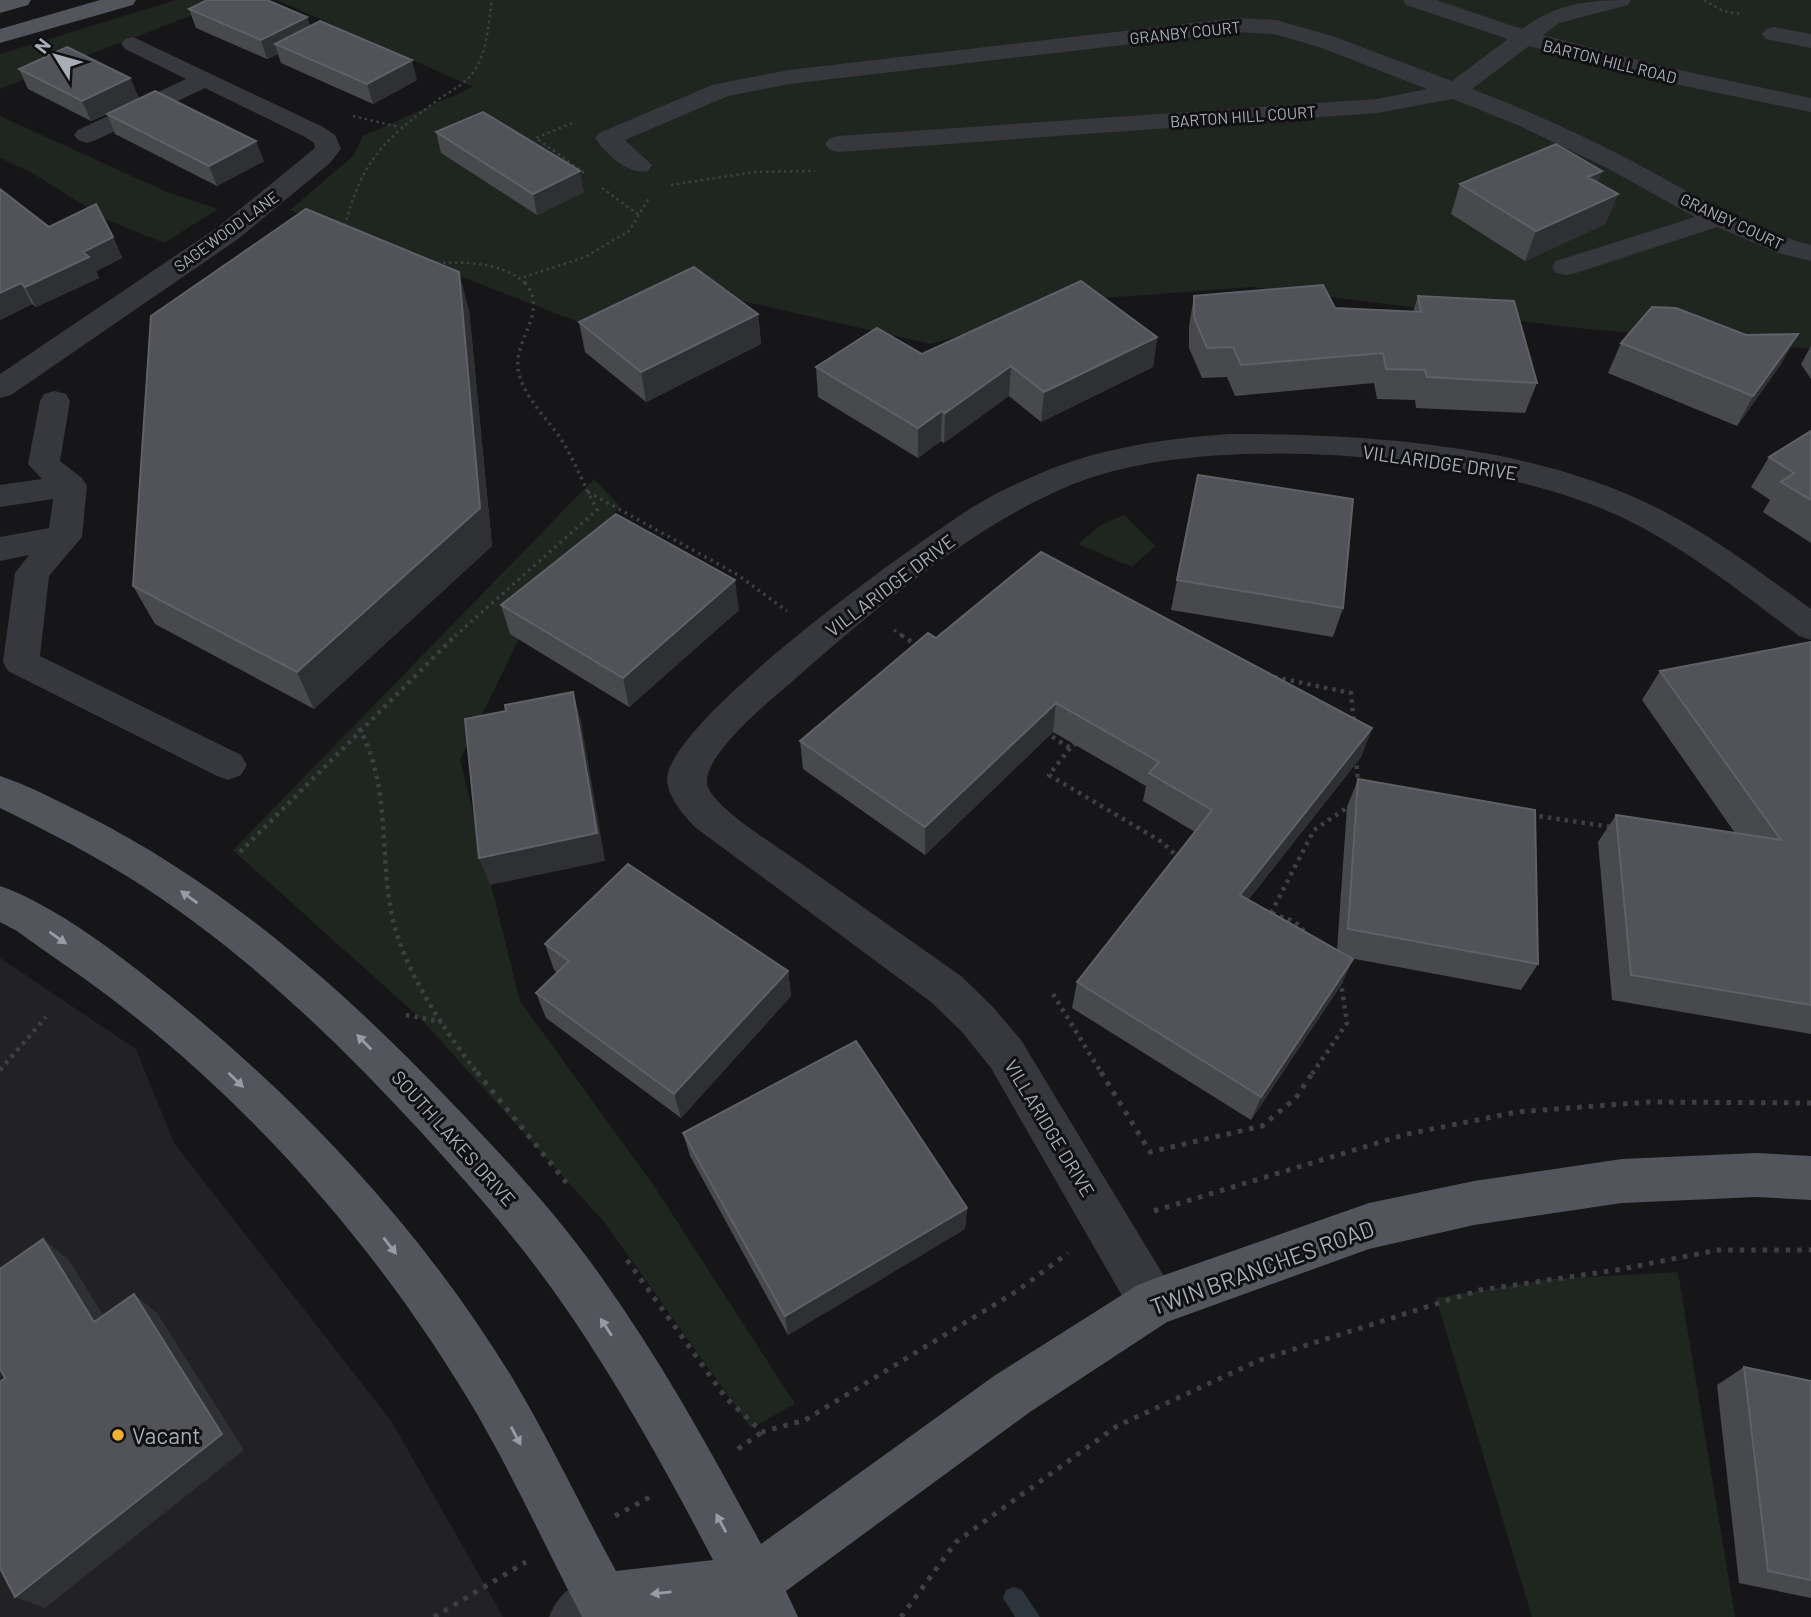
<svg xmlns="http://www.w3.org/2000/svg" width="1811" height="1617" font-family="Barlow,sans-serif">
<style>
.built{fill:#222225}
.green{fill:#1e261f}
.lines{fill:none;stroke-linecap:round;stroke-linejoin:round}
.stream{fill:#2c353c;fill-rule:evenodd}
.path-far3{stroke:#3d3f44;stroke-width:2.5;stroke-dasharray:2.5 3.5;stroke-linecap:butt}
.path-far2{stroke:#3d3f44;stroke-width:3.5;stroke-dasharray:2.5 4.5;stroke-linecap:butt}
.path-far1{stroke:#3d3f44;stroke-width:4.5;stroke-dasharray:3.5 5;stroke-linecap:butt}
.path{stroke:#3d3f44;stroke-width:5;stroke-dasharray:4.5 7;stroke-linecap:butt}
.minor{fill:#37383d;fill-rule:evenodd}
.major{fill:#53555c;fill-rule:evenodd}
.wall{fill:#47494d}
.shaded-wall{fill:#2f3033}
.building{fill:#525359;stroke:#5f6168;stroke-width:2}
.oneway{fill:#979ba6}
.poi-dot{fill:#f2b134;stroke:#111113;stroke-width:2.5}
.labels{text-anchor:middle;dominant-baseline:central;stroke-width:6;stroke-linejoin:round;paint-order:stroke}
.far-street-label{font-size:16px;fill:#a8adb8;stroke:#111113}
.street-label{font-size:19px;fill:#a8adb8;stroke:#111113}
.near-street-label{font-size:23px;fill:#a8adb8;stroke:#111113}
.near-poi-label{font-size:23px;fill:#a8adb8;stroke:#111113;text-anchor:start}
</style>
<rect width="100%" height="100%" fill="#161618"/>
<path class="built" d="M0,958L136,1049L174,1143L392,1422L503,1617H0Z"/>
<path class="green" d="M176,0H231L0,89V54Z
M277,0H1811V349L1568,327L1253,287L1078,300L931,344L676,286L583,324L290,210L354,155L363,136L473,87Z
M0,116L167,192L218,209L164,243L107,220L34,174L0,158Z
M594,479L620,506L525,626L460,760L520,1001L654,1186L795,1404L751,1428L605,1223L421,1019L233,850Z
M1124,515L1156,546L1132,567L1078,544L1101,525Z
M1678,1272L1735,1617H1532L1436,1298L1551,1279Z"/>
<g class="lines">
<path class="stream" d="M1014,1587L1022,1590L1040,1617H1015L1003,1598L1006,1590Z"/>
<path class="path-far3" d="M1704,0L1723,11L1742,14
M353,116L399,127
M572,123L536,138L587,175
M671,185L754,172L815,171
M602,188L639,215
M348,231L345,226C362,159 385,139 439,99C452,90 468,83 476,68C488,48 488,23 492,0
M431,263C461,262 503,261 526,284
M518,279L585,257L629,231L649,198"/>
<path class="path-far2" d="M588,492L738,575L787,611
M894,630L903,636
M455,636L597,510C585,488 576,464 563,442C549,420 522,396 518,369C514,339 550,310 524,282"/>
<path class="path-far1" d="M901,635L919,647
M1274,677L1351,693L1354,724
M359,728C391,785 379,854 392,916C405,973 443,1028 478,1074
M1045,732L1070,748L1078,742
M1070,748L1049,775L1162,842L1180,859
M1356,757L1358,783
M1531,815L1612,827
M240,852L456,635
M1271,913L1314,830L1351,805
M1272,913L1295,922L1307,934
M1053,994L1102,1074
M406,1015L442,1022
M0,1070L46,1017
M1312,1074L1347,1023L1340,976"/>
<path class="path" d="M477,1072L570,1187
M1101,1072L1150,1152L1262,1126L1296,1098L1313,1072
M1154,1211L1407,1134L1517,1112L1649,1102L1811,1103
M627,1260L726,1398L762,1432L805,1420L1017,1291L1068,1253
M738,1449L762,1432
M615,1516L650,1497
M434,1617L526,1562
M901,1617L956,1542L1117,1426L1260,1360L1480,1290L1617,1270L1718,1250H1811"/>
<path class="minor" d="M1403,0H1436L1522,29C1557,3 1589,0 1631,0L1628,5L1559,23L1543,35L1660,66L1811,98V112L1660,81L1529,46L1472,89C1525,109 1577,133 1628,159C1687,190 1746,228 1811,245V261L1778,253L1717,227L1576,273L1566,275L1556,273L1552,267L1556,261L1695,217L1607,168L1520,126L1453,99L1377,113L838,152L829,149L825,144L829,139L838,136L1377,99L1427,89L1319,47L1274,34L1236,32L789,84L728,96L625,140L652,165L648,171C628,175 606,154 595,138L599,133L712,85L789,70L1236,18L1276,20L1335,37L1452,81L1508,39L1406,5Z
M1774,27L1811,34V48L1766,39L1762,34L1766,29Z
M133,37L323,127L335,135L341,149L330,163L238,239L11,395L0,398V374L218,227L315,148L314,143L305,137L205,88L96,140L87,143L78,140L74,135L78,130L186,79L125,49L121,44L125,39Z
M55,391L66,394L70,401L60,461L82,478L87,486L82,537L49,576L40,656L241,755L247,765L241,775L228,780L215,775L8,671L3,662L15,573L29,555L0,561V537L49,528L53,499L0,507V485L42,479L28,464L40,401L44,394Z
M1229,434C1370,434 1539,445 1665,512C1717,539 1764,575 1811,609V640L1799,636C1742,593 1686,548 1621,517C1488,454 1208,428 1071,485C969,527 870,613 787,686C768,702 697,761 708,787C717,810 778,847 799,862C853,900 907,938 961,976L992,1006L1021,1040L1170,1286L1177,1303L1170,1320L1153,1327L1136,1320L991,1068L962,1032L931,1002L696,828C683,815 663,792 668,773C685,709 911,546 973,507C992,495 1013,485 1034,476C1097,448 1162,439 1229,434Z
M603,1572L622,1580L630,1599L622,1617H549C560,1590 576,1583 603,1572Z"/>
<path class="major" d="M0,0H31L28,5L0,13Z
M100,0H136L133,5L0,43V29Z
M0,776C30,786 58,801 86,815C226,886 342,988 450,1101C504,1157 557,1214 602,1278C662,1362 712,1453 761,1544L994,1376L1136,1286L1153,1279L1369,1203L1474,1181L1622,1159L1756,1153L1811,1156V1200L1756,1197L1622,1203L1474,1225L1369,1249L1167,1322L1030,1412L786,1591L798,1617H582C547,1550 515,1480 477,1414C384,1256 258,1110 112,999C81,975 48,954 17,931L0,922V886C57,906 122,957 169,995C303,1103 423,1231 513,1379C550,1441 581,1507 616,1571L713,1560C669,1476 623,1392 569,1313C525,1248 474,1190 421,1132C337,1041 248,955 144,887C98,857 49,832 0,808Z"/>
</g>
<path class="wall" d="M189,9L307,17L310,26L417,80L373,104L281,63L278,54L267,59L196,28Z
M19,69L130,78L139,98L264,161L217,186L115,134L107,114L91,121L28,89Z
M436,132L584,192L537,215L441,153Z
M1602,171L1597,183L1618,194L1605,224L1525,261L1451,214L1460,184Z
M49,227L113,237L122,258L96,271L99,278L36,307L32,304L0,320Z
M1194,296L1335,308L1413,312L1418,296L1537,383L1525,413L1416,408L1415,400L1377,399L1374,383L1235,396L1227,377L1202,378L1189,348V326Z
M469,310L492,546L314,709L155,624L133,586Z
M758,314L761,344L646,402L585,352L579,322Z
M1798,334L1781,364L1737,426L1608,373L1621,343L1746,335Z
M1157,337L1153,367L1041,422L1009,396L944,443L941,441L918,458L818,397L816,367L922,354Z
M1811,346V379L1801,364Z
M1811,431V543L1763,512L1770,500L1751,487L1769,457Z
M1198,475L1343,608L1333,637L1171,610Z
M501,605L739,610L629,707L510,634Z
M936,638L1372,728L1361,757L1248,900L1337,950L1347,807L1358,779L1538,964L1521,990L1350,958L1353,959L1341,985L1251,1120L1072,1008L1077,982L1195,832L1143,801L1146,786L1053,732L925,855L803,769L800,741Z
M1811,642V1034L1612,1000L1598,842L1616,815L1735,833L1642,700L1660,671Z
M545,944L788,971L791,996L681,1118L546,1018L536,993L557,972L554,970Z
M683,1133L967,1208L965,1229L788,1335L690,1156Z
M1744,1367L1811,1381V1598L1739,1583L1717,1385Z"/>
<path class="shaded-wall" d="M307,17L313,36L275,44L278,54L267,59L261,40Z
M412,60L417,80L373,104L367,84Z
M130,78L139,98L91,121L82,101Z
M256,141L264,161L217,186L209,166Z
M580,171L584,192L537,215L533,194Z
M1602,171L1590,200L1588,177Z
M1618,194L1605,224L1525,261L1536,231Z
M113,237L122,258L96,271L99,278L36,307L25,287L83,252Z
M459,272L469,310L492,546L314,709L297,672Z
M21,283L32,304L0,320V293Z
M758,314L761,344L646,402L641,372Z
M1798,334L1781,364L1737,426L1753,396Z
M1157,337L1153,367L1041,422L1044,392Z
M1011,366L1009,396L944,443L945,413Z
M942,411L941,441L918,458V428Z
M735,580L739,610L629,707L623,678Z
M573,692L581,721L605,861L490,885L479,858Z
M1056,703L1053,732L925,855V827Z
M1372,728L1361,757L1231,921L1240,895Z
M1353,959L1341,985L1251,1120L1261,1097Z
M788,971L791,996L681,1118L674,1094Z
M967,1208L965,1229L788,1335L785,1316Z
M43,1239L69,1260L119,1341L94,1322Z
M134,1294L157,1313L244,1450L45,1608L15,1597Z"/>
<path class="building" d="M207,0H267L307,17L261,40L189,9Z
M320,21L412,60L367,84L275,44Z
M67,47L130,78L82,101L19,69Z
M155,91L256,141L209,166L107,114Z
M483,112L580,171L533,194L436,132Z
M1556,144L1602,171L1588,177L1618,194L1536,231L1460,184Z
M0,189L49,227L96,204L113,237L83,252L89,257L25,287L21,283L0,293Z
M306,209L459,272L480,508L297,672L133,586L151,316Z
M694,267L758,314L641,372L579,322Z
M1081,281L1157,337L1044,392L1011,366L945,413L942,411L918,428L816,367L877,328L922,354Z
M1323,285L1335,308L1421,312L1418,296L1514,301L1537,383L1427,377L1425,370L1386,369L1383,353L1241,365L1233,347L1207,348L1194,317V296Z
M1652,307L1676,308L1746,335L1798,334L1753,396L1621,343Z
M1811,431V500L1781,482L1794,473L1769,457Z
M1198,475L1353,499L1343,608L1177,580Z
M616,514L735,580L623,678L501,605Z
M1041,552L1372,728L1240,895L1353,959L1261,1097L1077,982L1212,810L1149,773L1159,762L1056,703L925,827L800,741L928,633L936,638Z
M1811,642V1005L1631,975L1616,815L1781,840L1660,671Z
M573,692L597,833L479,858L465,719L506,711L505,705Z
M1358,779L1535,810L1538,964L1348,929Z
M628,864L788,971L674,1094L536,993L569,961L545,944Z
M856,1041L967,1208L785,1316L683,1133Z
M43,1239L94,1322L134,1294L222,1434L15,1597L0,1568V1382L5,1378L0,1369V1269Z
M1744,1367L1811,1381V1580L1768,1571Z"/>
<defs><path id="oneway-solid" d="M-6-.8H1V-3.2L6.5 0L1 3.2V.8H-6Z" transform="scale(1.75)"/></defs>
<g class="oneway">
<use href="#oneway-solid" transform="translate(189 897) rotate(-144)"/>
<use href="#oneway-solid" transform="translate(58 938) rotate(35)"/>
<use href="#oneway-solid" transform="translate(364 1042) rotate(-134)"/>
<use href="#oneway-solid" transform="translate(236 1080) rotate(44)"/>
<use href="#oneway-solid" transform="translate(390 1246) rotate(52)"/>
<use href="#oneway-solid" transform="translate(606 1327) rotate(-123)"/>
<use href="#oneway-solid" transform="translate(516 1436) rotate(62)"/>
<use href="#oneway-solid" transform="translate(721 1523) rotate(-118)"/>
<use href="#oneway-solid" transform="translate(661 1593) rotate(174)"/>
</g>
<circle class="poi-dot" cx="118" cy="1435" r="7"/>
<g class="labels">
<g class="far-street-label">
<text transform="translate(1185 32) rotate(-6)">GRANBY COURT</text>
<text transform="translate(1610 61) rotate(14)">BARTON HILL ROAD</text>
<text transform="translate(1243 116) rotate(-4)">BARTON HILL COURT</text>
<text transform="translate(1732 221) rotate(25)">GRANBY COURT</text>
<text transform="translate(226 231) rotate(-36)">SAGEWOOD LANE</text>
</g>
<g class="street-label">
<text transform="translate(1440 462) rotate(8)">VILLARIDGE DRIVE</text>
<text transform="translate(890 585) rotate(-37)">VILLARIDGE DRIVE</text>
<text transform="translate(1050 1128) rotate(59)">VILLARIDGE DRIVE</text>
<text transform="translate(454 1138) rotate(48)">SOUTH LAKES DRIVE</text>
</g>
<g class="near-street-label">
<text transform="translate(1262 1267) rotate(-20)">TWIN BRANCHES ROAD</text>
</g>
<g class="near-poi-label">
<text x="132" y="1435">Vacant</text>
</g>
</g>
<g transform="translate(56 56) rotate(307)" stroke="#111113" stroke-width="5" paint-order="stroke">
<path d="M0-5L12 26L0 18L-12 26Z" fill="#a8adb8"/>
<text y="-10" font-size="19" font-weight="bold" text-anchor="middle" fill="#a8adb8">N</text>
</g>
</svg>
